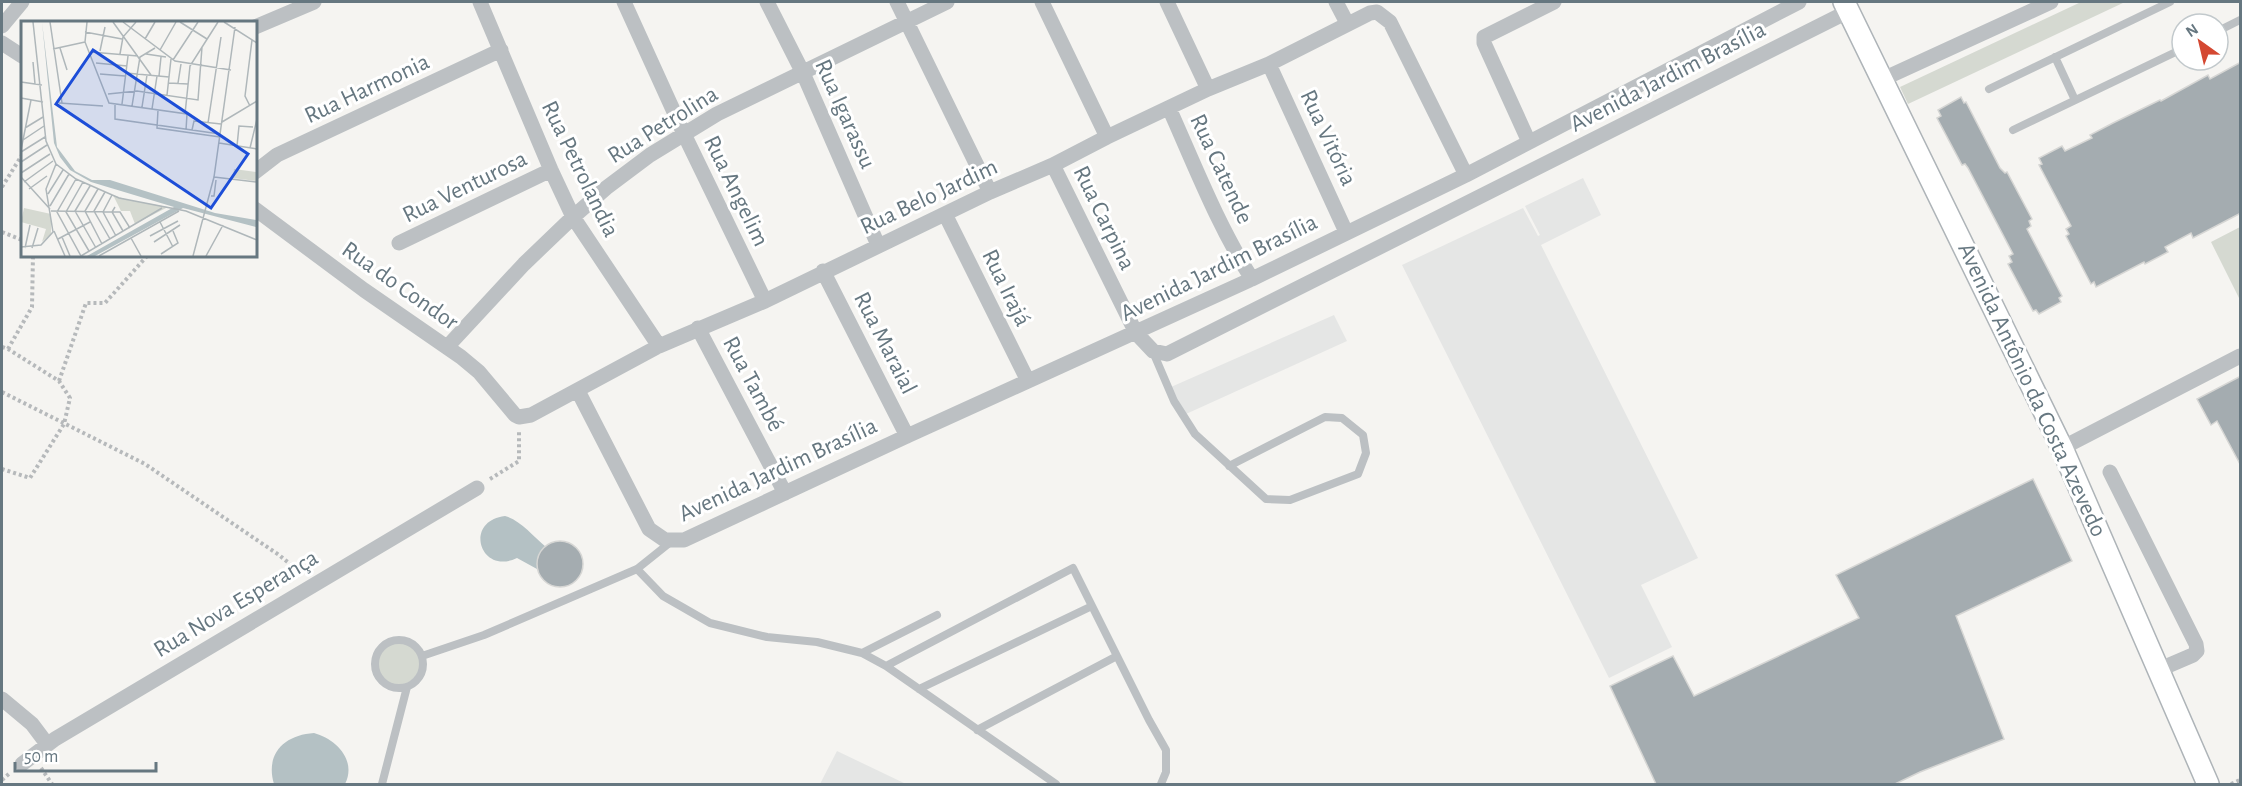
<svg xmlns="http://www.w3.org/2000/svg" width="2242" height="786" font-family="'Alegreya Sans',sans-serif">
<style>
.built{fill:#e5e6e5}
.green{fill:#d5d9d1}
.water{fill:#b4c1c4}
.building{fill:#a4acb0;stroke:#d6d6d4;stroke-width:1.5}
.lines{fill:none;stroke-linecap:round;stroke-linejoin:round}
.secondary-casing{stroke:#aeb4b8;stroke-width:24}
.path{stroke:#b6b9bb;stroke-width:4;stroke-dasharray:3 3;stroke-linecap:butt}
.service{stroke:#bcc0c3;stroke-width:8}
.minor{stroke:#bcc0c3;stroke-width:15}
.secondary{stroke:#fff;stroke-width:21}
.labels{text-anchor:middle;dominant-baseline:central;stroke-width:6;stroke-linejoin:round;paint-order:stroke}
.street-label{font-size:24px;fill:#667780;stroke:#fff}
.inset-road{fill:none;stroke:#afb7ba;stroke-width:1.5}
.view{fill:#1d4ed8;fill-opacity:0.15;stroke:#1d4ed8;stroke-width:3}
.inset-edge{fill:none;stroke:#667780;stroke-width:3}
</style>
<rect width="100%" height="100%" fill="#f5f4f1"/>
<path class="built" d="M1583,178L1601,215L1541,245L1698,558L1641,585L1672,647L1609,678L1402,265L1523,208L1538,236L1540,235L1525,206Z
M1334,315L1347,341L1186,414L1171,387Z
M837,751L906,784H820Z"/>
<path class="green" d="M2081,2H2125L1908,104L1900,87Z
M2240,227V300L2211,242Z
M376 663a22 22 0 1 1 44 0a22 22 0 1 1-44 0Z"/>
<path class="water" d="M505,516C520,520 533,536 546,547L538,556L537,569L517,558C480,576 463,521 505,516Z
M314,733C336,739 357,760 345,784H274C265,754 284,735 314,733Z"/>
<path class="building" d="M2241,62V213L2193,238L2191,233L2165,247L2168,252L2145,264L2144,262L2096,287L2094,282L2091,284L2066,236L2069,234L2066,229L2071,226L2039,165L2042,164L2039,158L2062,146L2065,151L2092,138L2090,135L2113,123L2160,100L2161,101L2208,75L2210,79Z
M1961,97L1964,103L1966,102L2000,168L2005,173L2007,172L2032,219L2029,221L2031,226L2027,229L2062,296L2059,298L2061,302L2039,314L2036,310L2033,311L2008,264L2012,262L2009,256L2013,254L1968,168L1965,164L1962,165L1937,118L1941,116L1938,110Z
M2241,376V466L2217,421L2211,425L2197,399Z
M2033,479L2072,561L1956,616L2004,739L1920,772L1895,784H1656L1610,686L1673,656L1694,696L1859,618L1836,575Z
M537 564a23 23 0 1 1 46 0a23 23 0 1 1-46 0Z"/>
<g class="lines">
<g class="secondary-casing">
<path id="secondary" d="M1844,2L2062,448L2208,784"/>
</g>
<path class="path" d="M2,187L22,155
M2,232L22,240
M2,347L8,349L59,381L70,398L64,424L30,478L2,469
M8,349L32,307L33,255
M59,381L86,303H105L148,255
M2,392L145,464L279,555L301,573
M490,479L519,461V431
M41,768L52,784
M2,780L10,773
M2231,784L2240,780"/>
<path class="service" d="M2218,31L2240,20
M2055,57L2075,100
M1989,89L2170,2
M2013,130L2182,49
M1153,352L1174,401L1195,434L1266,499L1290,500L1358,474L1366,453L1363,435L1342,418L1325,417L1229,466
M637,569L663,596L710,623L767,637L817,642L862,653L886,666L1056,784
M375 664a24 24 0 1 1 48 0a24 24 0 1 1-48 0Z
M862,653L937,615
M422,656L484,635L637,569L672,541
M886,666L1073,568L1149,720L1166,750V772L1161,784
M919,689L1092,606
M977,730L1117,656
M382,784L407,687"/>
<path class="minor" d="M480,2L551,170L573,217L659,346
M624,2L684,134L765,301
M767,2L803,73L878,245
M897,2L990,192
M1042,2L1107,137
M1167,2L1208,89
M1336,2L1347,23
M2,26L22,2
M255,27L314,2
M2,43L22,56
M1269,64L1346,232
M1883,79L2051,2
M1169,108C1195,166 1218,226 1252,279
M1529,142L1484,43V37L1554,2
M1053,165L1136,333L1153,351L1167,354L1849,11
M255,172L277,155L501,50
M255,209L364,290L461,357L479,372L515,415L519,417L531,415L659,346L765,301L990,192L1053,165L1107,137L1208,89L1269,64L1370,13L1377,12L1390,22L1466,175
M945,214L1028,381
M399,243L551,170
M823,271L907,436
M698,328L785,493
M447,347L524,264L573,217L606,188L650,155L717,114L947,2
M578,391L649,529L665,540H684L907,436L1252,279L1466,175L1799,2
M2062,448L2240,356
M2110,472L2196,644L2197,651L2193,655L2158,670
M2,699L32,724L47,744
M22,764L55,739L477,488"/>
<use href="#secondary" class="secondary"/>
</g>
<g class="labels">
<g class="street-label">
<text transform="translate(1668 77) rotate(-27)">Avenida Jardim Brasília</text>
<text transform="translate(367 89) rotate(-25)">Rua Harmonia</text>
<text transform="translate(845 114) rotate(66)">Rua Igarassu</text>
<text transform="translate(663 125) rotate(-32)">Rua Petrolina</text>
<text transform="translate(1328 138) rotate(65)">Rua Vitória</text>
<text transform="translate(580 169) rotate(64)">Rua Petrolandia</text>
<text transform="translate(1221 169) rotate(65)">Rua Catende</text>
<text transform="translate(465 187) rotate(-26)">Rua Venturosa</text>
<text transform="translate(736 191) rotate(64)">Rua Angelim</text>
<text transform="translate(929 197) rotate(-25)">Rua Belo Jardim</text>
<text transform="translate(1104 218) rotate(64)">Rua Carpina</text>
<text transform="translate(1219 268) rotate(-26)">Avenida Jardim Brasília</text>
<text transform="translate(400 286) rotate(35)">Rua do Condor</text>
<text transform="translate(1006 288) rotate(64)">Rua Irajá</text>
<text transform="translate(885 343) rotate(63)">Rua Maraial</text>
<text transform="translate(753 384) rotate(62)">Rua També</text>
<text transform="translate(2032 390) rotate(65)">Avenida Antônio da Costa Azevedo</text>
<text transform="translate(778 470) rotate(-25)">Avenida Jardim Brasília</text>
<text transform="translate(236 604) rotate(-31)">Rua Nova Esperança</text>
</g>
</g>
<g transform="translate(21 21)">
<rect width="236" height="236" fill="#f5f4f1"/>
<path d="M213,148L235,151V160L212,157ZM92,174L107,179L147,186L114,203L109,190H100ZM3,187L30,193V213L21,221L25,208L0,201Z" fill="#d5d9d1"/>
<path d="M21,1L36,126L54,150L71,159H89L194,192L235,199V206L162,187L74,235H66L153,186L70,161L49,149L39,136L33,122Z" fill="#b4c1c4"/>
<path class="inset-road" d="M12,1L25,120L35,143L55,158L98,177L165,190L236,219M29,1L41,82M66,1L64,21L88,82L166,93L165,109M92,1L130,54M102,1L154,40L210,49M159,1L186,18M203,1L236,22M64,11L101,18M124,18L134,1M39,27L46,49M32,28L64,21M139,29L155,1M79,30L84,6M70,31L117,35M99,33L102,16L115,1M125,33L145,36M152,39L177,1M12,41L14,63M75,42L106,45M105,52L148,56M79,53L104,55M138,55L140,36M0,61L21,64M148,62L167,63M157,62L160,43M87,73L116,70L177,79L181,26M146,74L150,38M0,77L22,81M38,82L82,85M94,83V98L199,113M101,83L107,35M111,85L119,36L134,27M229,85L224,75L231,19M121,86L126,54M131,88L136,55M137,89L136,107L199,116M164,93L169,45L197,1M201,101L236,80M187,102L200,16M4,107L22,96M171,109L173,100L200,103M2,119L23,105M198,122L236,128M216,125L218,105L232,106M229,127L236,98M0,129L10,79M0,131L24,116M0,141L26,124M0,152L29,133M0,156L29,188M193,156L236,161M55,158L36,191L60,235M3,161L32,140M62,161L45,191L68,230M8,168L26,155M77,168L64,190L81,223M84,171L73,190L89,218M27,173L42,149M91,174L82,191L95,215M190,175H193L195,159M29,185L48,153M94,186L91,191L102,210M30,190L99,191L109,207M54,190L75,227M54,190L69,165M139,201L152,226M33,210L44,235M129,215L157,200M41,216L49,235M110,217L120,235M37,218L69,201M133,221L159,204M0,226L20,224L32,211L25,168L35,143M4,227L9,204M11,227L17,207M140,233L157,222L152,210M60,235L141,187M78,235L158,190M172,235L193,156L214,6M185,235L202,204"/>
<path class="view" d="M72,29L227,133L190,187L35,83Z"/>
<rect width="236" height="236" class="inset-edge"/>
</g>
<rect width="2242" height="786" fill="none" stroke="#667780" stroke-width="6"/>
<g transform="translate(2200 42) rotate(326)"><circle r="28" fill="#ffffff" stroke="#c2c9cc" stroke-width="1.5"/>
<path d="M0-4.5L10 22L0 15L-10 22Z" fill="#d44832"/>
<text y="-9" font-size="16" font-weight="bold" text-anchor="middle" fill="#667780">N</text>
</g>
<path d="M15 762v9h141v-9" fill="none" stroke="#667780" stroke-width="3"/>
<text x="24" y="762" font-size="18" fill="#667780" stroke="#ffffff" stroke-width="4.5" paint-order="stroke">50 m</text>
</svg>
